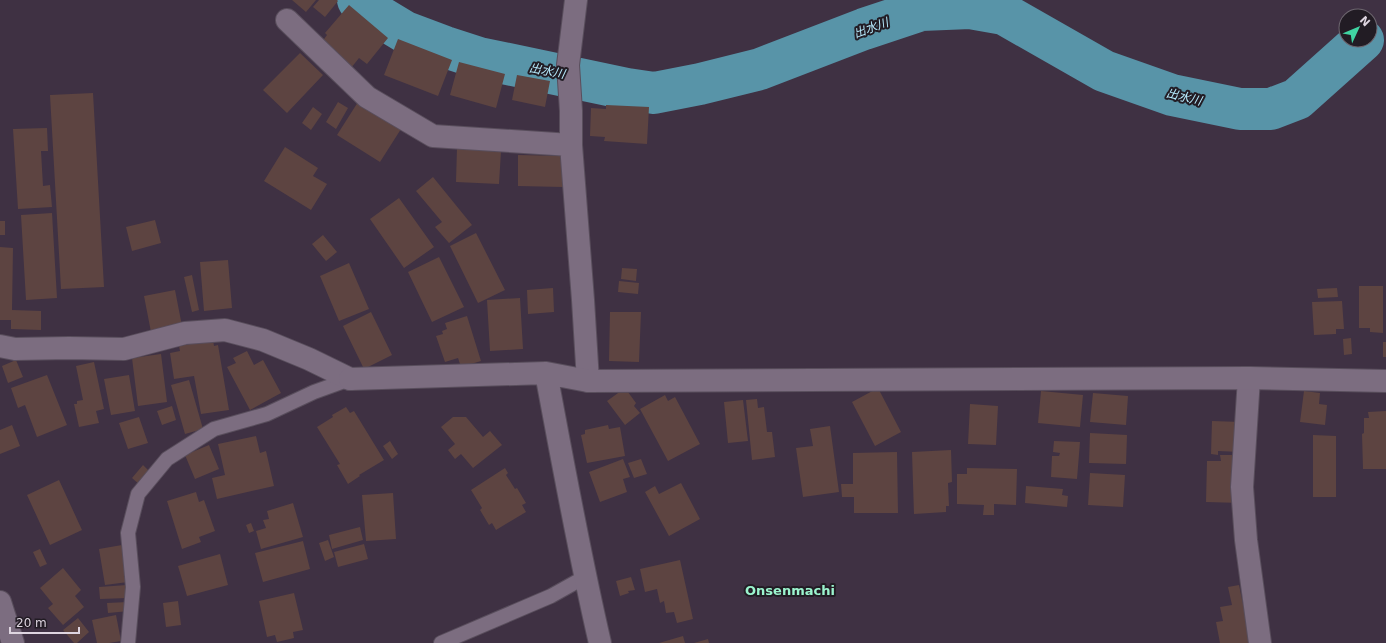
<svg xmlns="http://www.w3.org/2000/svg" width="1386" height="643" font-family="'DejaVu Sans','Noto Sans JP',sans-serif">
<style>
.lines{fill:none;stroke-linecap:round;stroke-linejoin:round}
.river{stroke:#5894a8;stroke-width:42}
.building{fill:#5d4441}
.service-casing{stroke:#594e5c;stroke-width:16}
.minor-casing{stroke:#594e5c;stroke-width:24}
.tertiary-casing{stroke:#594e5c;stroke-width:24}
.service{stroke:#7c6d80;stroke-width:14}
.minor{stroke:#7c6d80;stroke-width:22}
.tertiary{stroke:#7c6d80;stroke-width:22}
.labels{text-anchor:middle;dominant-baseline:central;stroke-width:4;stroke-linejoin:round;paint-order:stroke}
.water-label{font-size:12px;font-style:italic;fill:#b8edff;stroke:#221c24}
.quarter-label{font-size:13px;font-weight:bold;fill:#9bf4ce;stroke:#221c24}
</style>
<rect width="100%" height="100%" fill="#3f3143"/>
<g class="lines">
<path class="river" d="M358,0L362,6L405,32L445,47L479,58L627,89L654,93L700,84L760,69L864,29L921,10L970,8L1004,14L1104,71L1172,95L1240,109H1271L1297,99L1363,40"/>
</g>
<path class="building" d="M292,0H316L306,12Z
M319,0H337L338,1L325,17L313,7Z
M349,5L388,38L367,64L359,58L351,68L321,43L327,35L325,33Z
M398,39L452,60L438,96L384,75Z
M300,53L323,75L287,113L263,90Z
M459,62L505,74L496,108L450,95Z
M517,75L550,81L545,107L512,100Z
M93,93L104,287L61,289L50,95Z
M338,102L348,108L336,129L326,122Z
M358,102L401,129L380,162L337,135Z
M606,105L649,107L647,144L604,141L605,137L590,136L591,108L606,109Z
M313,107L322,114L311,130L302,123Z
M47,128L48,151H41L43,186L50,185L52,207L18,209L13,129Z
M285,147L318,168L313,176L327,184L311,210L264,181Z
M457,148L501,151L499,184L456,182Z
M518,155L563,156V187L518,186Z
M433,177L472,225L449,243L435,227L442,222L416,191Z
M399,198L434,247L404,268L370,219Z
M52,213L57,298L26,300L21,215Z
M155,220L161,243L132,251L126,227Z
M0,221H5V235H0Z
M476,233L505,290L478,303L450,246Z
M323,235L337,252L326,261L312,244Z
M0,247L13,248L12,310L41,311V330L11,329V320H0Z
M439,257L464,307L432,322L408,272Z
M228,260L232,308L204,311L200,262Z
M349,263L369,309L339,321L320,276Z
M622,268L637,269L636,281L621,279Z
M192,275L199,310L192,312L184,277Z
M619,281L639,283L638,294L618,292Z
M1359,286H1383V333L1370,332V328H1359Z
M553,288L554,312L528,314L527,290Z
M1337,288L1338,297L1318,298L1317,289Z
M175,290L182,326L151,332L144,296Z
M520,298L523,349L490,351L487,300Z
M1342,301L1344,329H1336V334L1314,335L1312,302Z
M371,312L392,355L364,369L343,326Z
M610,312H641L639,362L609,361Z
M467,316L481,361L461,367L458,358L445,362L436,336L443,334L442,331L447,329L445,323Z
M1351,338L1352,354L1344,355L1343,339Z
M213,340L214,346L218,345L229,410L201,414L194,376L174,379L170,353L180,351L179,346Z
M1383,342H1386V357H1383Z
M247,351L254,365L263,360L281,393L250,410L227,367L236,363L233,358Z
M161,354L167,402L138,406L132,358Z
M16,360L23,377L8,383L2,366Z
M94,362L104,409L96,411L99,423L79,427L74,404H77V401L83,400L76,366Z
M47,375L67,425L37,437L25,405L18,408L11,388Z
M129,375L135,411L111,415L104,379Z
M189,380L203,429L185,434L171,385Z
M625,388L636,403L634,406L640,413L625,425L607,401Z
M878,388L901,432L875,446L852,402Z
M1041,391L1083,395L1080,427L1038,423Z
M1304,391L1320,393L1319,404L1327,405L1325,425L1300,422Z
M1093,393L1128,396L1126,425L1090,422Z
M665,395L668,401L675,397L700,444L668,461L640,409Z
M757,399L758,408L764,407L767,432H772L775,457L752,460L746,400Z
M743,400L748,441L728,443L724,402Z
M970,404L998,406L996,445L968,444Z
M172,406L176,420L162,425L157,411Z
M346,407L350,413L354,411L384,460L359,475L360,476L348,484L337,465L340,464L317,427L333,417L332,415Z
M1386,411V469H1363L1362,434L1364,433V418H1369L1368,412Z
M139,417L148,443L128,449L119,423Z
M453,417H466L483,437L490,431L502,445L473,468L461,454L455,459L448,450L455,444L441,427Z
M1212,421L1241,422L1240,452L1218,451V455L1211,454Z
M12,425L20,446L0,454V430Z
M608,425L609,429L620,427L625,456L587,463L581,435L585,434V430Z
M830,426L839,492L803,497L796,448L813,446L810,429Z
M1090,433L1127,435L1126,464L1089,463Z
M1313,435L1336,436V497H1313Z
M256,436L260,453L266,451L274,486L217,499L212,478L225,475L218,444Z
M390,441L398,454L392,459L383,446Z
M1054,441L1080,442L1077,479L1051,477L1052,456H1059L1060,453L1053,452Z
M209,445L219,469L195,479L185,455Z
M951,450L952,482L948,483L949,506H946V512L914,514L912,452Z
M897,452L898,513H854V497H842L841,484H853V453Z
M1220,455H1242L1241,503L1206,502L1207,461H1221Z
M623,459L630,477L623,479L627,492L600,502L589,472Z
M641,459L647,474L634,478L628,463Z
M143,465L151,473L140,485L132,478Z
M505,468L508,473L506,475L515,489L517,488L526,503L522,505L526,512L496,530L492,523L489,525L480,510L482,508L471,490Z
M967,468L1017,469L1016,505L994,504V515H983L984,505L957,504V474H967Z
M1090,473L1125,475L1123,507L1088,505Z
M59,480L82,530L50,545L27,495Z
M681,483L700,519L669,536L645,492L655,486L659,494Z
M1026,486L1063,489L1062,495L1068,496L1067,507L1025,503Z
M196,492L199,502L204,500L215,531L199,537L201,542L182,549L167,501Z
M393,493L396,539L366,541L362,495Z
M293,503L303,537L261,549L256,531L266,528L263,520L269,519L267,511Z
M251,523L254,531L249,533L246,525Z
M360,527L363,540L332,549L329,535Z
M328,540L334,557L325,561L319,543Z
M303,541L310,569L263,582L255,553Z
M364,544L368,559L338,567L334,552Z
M122,545L128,582L105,585L99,549Z
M40,549L47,564L40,567L33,552Z
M220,554L228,585L187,596L178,566Z
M680,560L693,619L677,623L674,612L666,613L664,601L660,603L657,589L645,592L640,569Z
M63,568L81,590L75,596L84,607L63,625L48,608L53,604L40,588Z
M631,577L635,590L628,591L629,593L620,596L616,581Z
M127,585L128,598L100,599L99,587Z
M1239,585L1251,643H1220L1216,622L1223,621L1220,607L1232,605L1228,587Z
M294,593L303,630L293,632L294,638L277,642L275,635L267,637L259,601Z
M178,601L181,625L166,627L163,603Z
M128,602L129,611L108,613L107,603Z
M116,615L121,641L109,643H97L92,620Z
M78,618L89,632L77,643H74L63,630Z
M683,636L685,643H659Z
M708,639L709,643H694Z"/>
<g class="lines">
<g class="service-casing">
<path id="service" d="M128,643L133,587L128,533L138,494L167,459L214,429L267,414L314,392L350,379
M441,643L551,596L585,577"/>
</g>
<g class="minor-casing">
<path id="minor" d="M576,0L568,65L571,111V145L583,300L588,381
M287,20L367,97L433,136L571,145
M0,346L15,349L69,348L124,349L185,333L225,330L263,340L309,359L350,379
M1249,378L1242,487L1246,540L1260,643
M0,602L13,643"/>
</g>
<g class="tertiary-casing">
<path id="tertiary" d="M546,373C563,463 579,553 600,643
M350,379L546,373L588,381L1249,378L1386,381"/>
</g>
<use href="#service" class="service"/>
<use href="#minor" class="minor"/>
<use href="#tertiary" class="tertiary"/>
</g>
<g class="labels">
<g class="water-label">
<text transform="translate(871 28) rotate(-20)">出水川</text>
<text transform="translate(547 71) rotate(11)">出水川</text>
<text transform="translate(1184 97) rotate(14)">出水川</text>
</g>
<g class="quarter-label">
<text x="790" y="590">Onsenmachi</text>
</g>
</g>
<g transform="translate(1358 28) rotate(46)"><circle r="19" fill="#221c24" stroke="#6d666f"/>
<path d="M0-3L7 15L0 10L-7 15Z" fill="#40d4a2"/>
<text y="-6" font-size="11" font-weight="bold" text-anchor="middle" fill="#ded5e0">N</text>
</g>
<path d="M10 627v6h69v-6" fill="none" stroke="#ded5e0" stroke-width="2"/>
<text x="16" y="627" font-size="12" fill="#ded5e0" stroke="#221c24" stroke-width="3" paint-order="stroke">20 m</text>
</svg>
